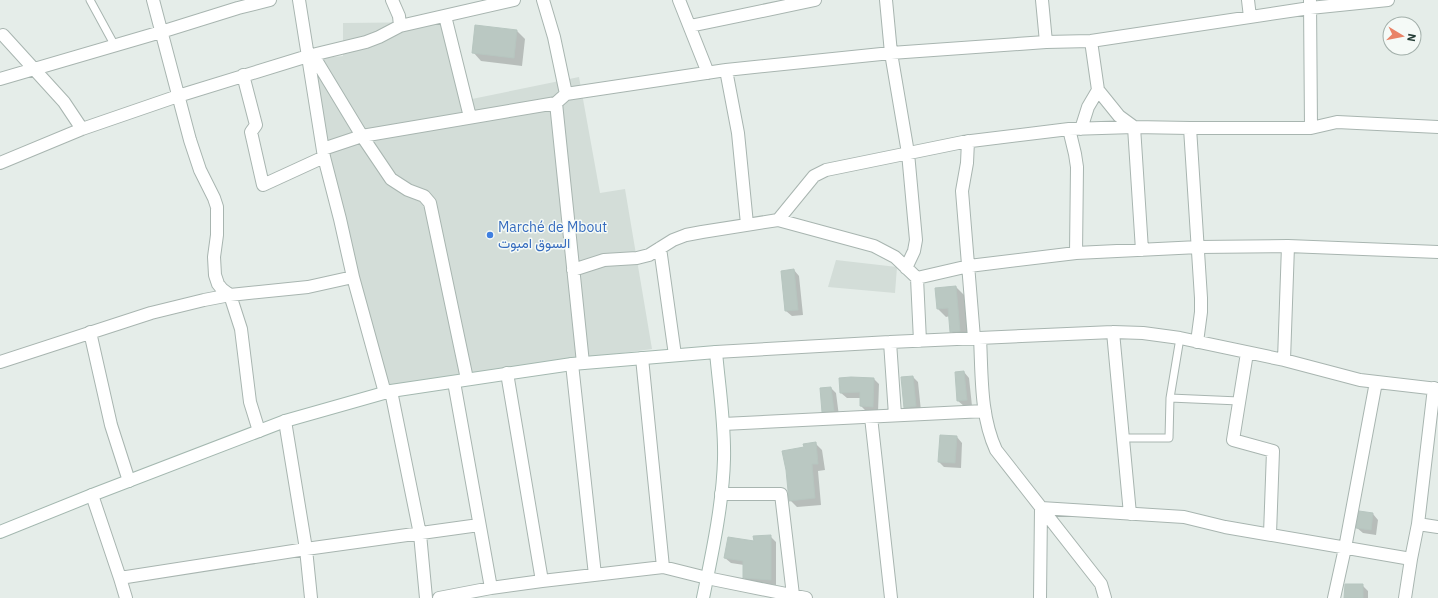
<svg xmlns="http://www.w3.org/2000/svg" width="1438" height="598" font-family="'IBM Plex Sans',Vazirmatn,sans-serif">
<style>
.built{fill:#d3ddd8}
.shadow{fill:#0003}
.building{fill:#bac8c2;stroke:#b7c6c0}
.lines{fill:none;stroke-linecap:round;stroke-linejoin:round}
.service-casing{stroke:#a8b5b0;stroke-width:9}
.minor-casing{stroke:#a8b5b0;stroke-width:14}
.secondary-casing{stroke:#a4b8b0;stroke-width:14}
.service{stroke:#fff;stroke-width:7}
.minor{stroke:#fff;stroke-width:12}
.secondary{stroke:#fff;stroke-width:12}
.shop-dot{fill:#3f7fe0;stroke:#f5faf7;stroke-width:1.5}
.labels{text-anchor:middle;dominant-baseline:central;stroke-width:3;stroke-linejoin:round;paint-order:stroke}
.shop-label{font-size:14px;fill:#366cbe;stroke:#f5faf7;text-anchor:start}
</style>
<rect width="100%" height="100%" fill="#e5ede9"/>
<path class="built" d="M442,22L462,101L579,77L600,193L625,189L652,349L472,373L390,387L357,276L326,142L314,63L323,58L343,56V23Z
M836,260L897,267L895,293L828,287Z"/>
<path class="shadow" d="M476,26L517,31L525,39L522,66L481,61L473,52Z
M794,270L799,276L803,315L792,316L786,311Z
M956,287L964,295L968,339L960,340L951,331L950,316L946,317L938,309Z
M964,372L969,378L972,406H964L958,401L956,373Z
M913,377L918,382L921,411L911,412L905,407Z
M874,379L879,384L878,412L866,411L861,406V398H847L841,393Z
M831,388L836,393L839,416L829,417L823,411Z
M957,437L962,443L961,468L944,467L939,462Z
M815,443L822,450L825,470L818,471L821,505L797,507L790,500L805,448Z
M1373,514L1378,520L1376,535L1363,533L1357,528Z
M770,536L776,542V585L749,583L744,577V565L731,563L725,558L755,542Z
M1362,585L1368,591V598H1345Z"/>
<path class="building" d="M475,25L517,30L514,58L472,53Z
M794,269L798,310L785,311L781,271Z
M956,286L960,331L950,332L948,308L937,309L935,288Z
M964,371L967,400L957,401L955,372Z
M913,376L916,406L904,408L901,377Z
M851,377L874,378L873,407L860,406V392L840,393L839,378Z
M831,387L834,411L822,412L820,388Z
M940,435L957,436L955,463L938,462Z
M816,442L818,464H812L815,498L789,501L786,470L782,451L804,447L803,444Z
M1359,511L1373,513L1371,530L1356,528Z
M771,535V580L743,578V561L724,558L728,537L754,541L753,536Z
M1345,584H1363V598H1344Z"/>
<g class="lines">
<g class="service-casing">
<path id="service" d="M90,0L115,46
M1170,398L1239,401
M1123,438H1169L1170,398L1180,338"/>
</g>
<g class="minor-casing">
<path id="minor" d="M153,0L190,140L200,170L214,198L217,207V235L214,257L215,275L218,284L222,289L230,295L241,329L250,402L259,431
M299,0L324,157L340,219L353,277L385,393
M392,0L399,16L400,26
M543,0L554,37L566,94
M679,0L708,73
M886,0L891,53L908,153L916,240L914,251L906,268
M1042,0L1046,42
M1248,0L1250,17
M1310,1L1311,128
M445,16L470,117
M690,26L815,0
M3,35L64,102L82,129
M1091,41L1098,90L1119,116L1134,127L1142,250
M313,55L362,136L391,179L408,190L424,196L430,203L467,379
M726,70L738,133L747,224
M243,75L256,125L251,132L263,185L324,157
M0,79L161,32L238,8L270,0
M556,103L583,363
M1190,128L1201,298V312L1197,342
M1069,129L1075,154L1077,167L1076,253
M1081,129L1088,107L1098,90
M968,141L967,163L962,191L974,338
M323,149L362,136L556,103L566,94L726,70L891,53L1046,42L1091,41L1310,8L1388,0
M0,163L82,129L178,96L308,56L366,42L379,37L400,26L514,0
M778,220L814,176L826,170L963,142L1069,129L1134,127L1190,128H1311L1337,122L1438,127
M660,248L675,355
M573,270L604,260L637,258L649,255L673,240L686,235L702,232L778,220L874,246L895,257L917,278L920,341
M917,278L969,266L1076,253L1199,247L1288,246L1438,252
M90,332L111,425L129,481
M1113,332L1130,514
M980,338C982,375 980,415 996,450L1101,584L1105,598
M890,342L895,415
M716,352L890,342L1113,332L1143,333L1180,338L1284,360L1360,380L1438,389
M1247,353L1233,440L1273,451L1270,534
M642,358L663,567
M1284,360L1288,246
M0,362L151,313L204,300L230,295L308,287L353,277
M572,364L595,575
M507,373L542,581
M454,382L491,588
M391,391L420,534L426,598
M871,417L891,598
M285,421L306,549L311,598
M723,424L985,411
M721,494H781L793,595
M92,495L120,578L126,598
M1418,524L1438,527
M120,578L306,549L479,525
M439,598L491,588L542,581L663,567L707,578L806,598
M1040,598L1041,508L1184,517L1225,527L1411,559
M1334,598L1345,548L1376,382
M1405,598L1411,559L1418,524L1434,388"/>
</g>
<g class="secondary-casing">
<path id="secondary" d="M0,532L92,495L285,421L391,391L572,364L716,352C719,387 725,423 724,459C723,503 712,554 703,598"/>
</g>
<use href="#service" class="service"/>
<use href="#minor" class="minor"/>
<use href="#secondary" class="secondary"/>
</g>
<circle class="shop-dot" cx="490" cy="235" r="4"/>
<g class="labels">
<g class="shop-label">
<text x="498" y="227">Marché de Mbout<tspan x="498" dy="16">السوق امبوت</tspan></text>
</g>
</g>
<g transform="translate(1402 36) rotate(100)"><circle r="19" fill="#f5faf7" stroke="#a2afaa"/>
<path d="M0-3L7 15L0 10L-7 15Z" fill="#e98367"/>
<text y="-6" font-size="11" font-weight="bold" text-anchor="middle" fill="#253e37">N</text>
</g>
</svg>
